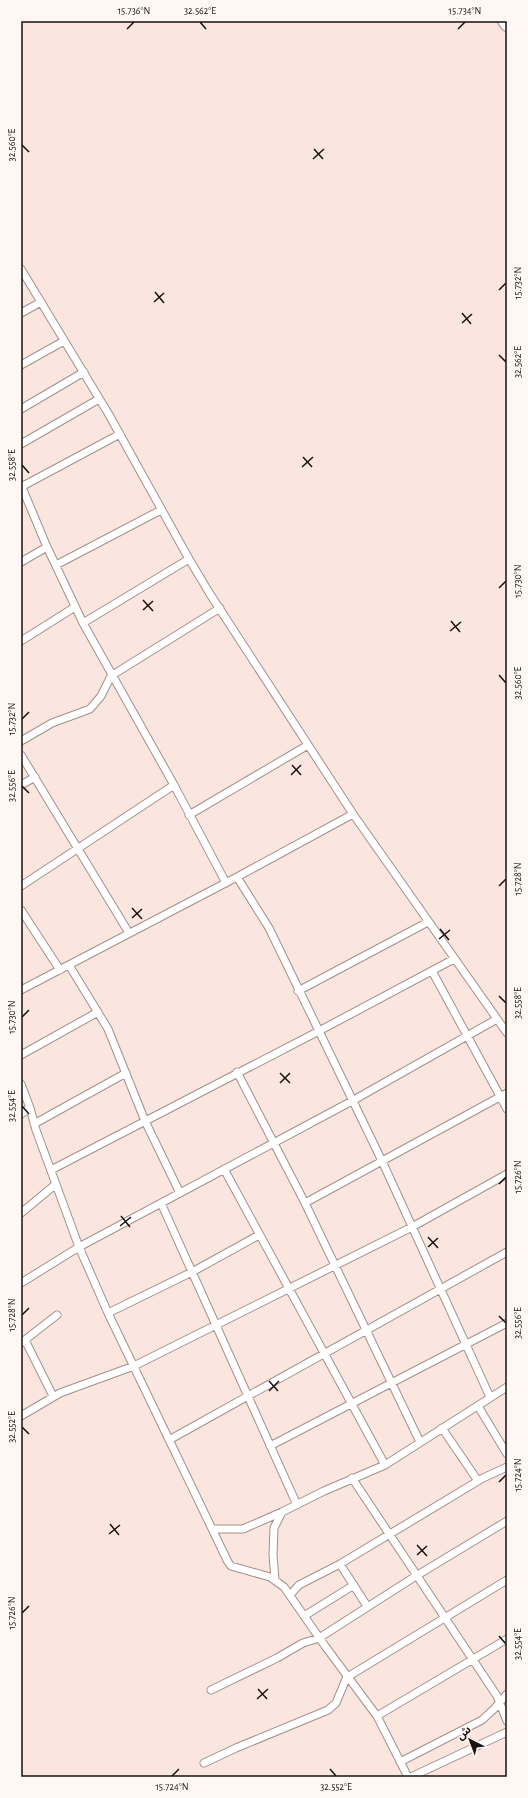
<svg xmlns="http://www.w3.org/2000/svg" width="528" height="1798" font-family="'Alegreya Sans','Noto Sans Arabic',sans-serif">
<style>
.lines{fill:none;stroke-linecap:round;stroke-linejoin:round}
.minor-casing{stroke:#a29089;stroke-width:9}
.trunk-casing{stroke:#a29089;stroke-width:14}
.minor{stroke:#fff;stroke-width:7}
.trunk{stroke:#fff;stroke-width:12}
.ticks{fill:none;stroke:#191210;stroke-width:1.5}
.neatline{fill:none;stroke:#191210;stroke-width:1.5}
.ticks-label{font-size:10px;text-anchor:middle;fill:#191210}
</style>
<rect width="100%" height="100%" fill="#fae6df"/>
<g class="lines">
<g class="minor-casing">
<path id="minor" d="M21,269L108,413L189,559L210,594L353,814L507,1033
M21,313L41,302
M21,365L64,341
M21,409L84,372
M21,444L99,399
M21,485L47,547L83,623L174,785
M21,487L120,434
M21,562L47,547
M56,565L161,510
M83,623L189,559
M21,641L75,607
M21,741L52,723L90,709L101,696L111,676L220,608
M21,755L129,933
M21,785L35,777
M189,815L308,745
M237,877L269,928L319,1031L382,1161L490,1397
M21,886L174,785L226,883
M21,910L60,970
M69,965L108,1029L145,1121L180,1193
M432,971L507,1109
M21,990L237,877L353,814
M298,991L428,922
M21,1055L98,1012
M237,1072L305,1203L420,1442
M21,1084L30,1108L36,1130L79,1247L108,1313L228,1562L231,1566L270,1577L284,1587L325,1646L377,1716L408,1777
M21,1114L30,1108
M34,1124L126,1073
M224,1169L385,1465
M51,1170L319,1031L454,959
M161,1203L297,1505
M305,1203L507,1093
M21,1213L56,1184
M21,1283L79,1247L352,1101L497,1019
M108,1313L192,1272L259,1235
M25,1340L53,1396
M21,1343L57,1315
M478,1406L507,1454
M21,1416L60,1393L134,1366L412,1227L507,1174
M442,1428L478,1481
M169,1440L507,1252
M270,1446L507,1323
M352,1478L497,1696L507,1721
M213,1529H243L282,1512L324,1491L385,1465L507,1387
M340,1564L367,1606
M275,1580L273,1555L274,1528L282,1512
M290,1595L299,1585L340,1564L483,1478L507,1467
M304,1616L354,1585
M211,1690L277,1658L303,1643L319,1638L416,1576L507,1521
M377,1716L507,1639
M400,1762L482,1720L494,1709L507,1694
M204,1763L236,1748L328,1710L336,1703L346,1679L349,1676L507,1580
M411,1777L507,1732"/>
</g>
<g class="trunk-casing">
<path id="trunk" d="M504,21L507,25"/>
</g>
<use href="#minor" class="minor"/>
<use href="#trunk" class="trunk"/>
</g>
<path class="ticks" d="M200,22L206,29M127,29L134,22M458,29L465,22M22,145L29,152M314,149L323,159M313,159L324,149M499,290L506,283M155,292L164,303M154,302L164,293M462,313L471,324M462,323L472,314M499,355L506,362M303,457L312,467M22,465L29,473M302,467L313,457M499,588L506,581M143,600L153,611M143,610L153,601M451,621L460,632M450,631L461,622M499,675L506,683M22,719L29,712M292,765L301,775M291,775L301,765M22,786L29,793M499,886L506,879M132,908L142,919M132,918L142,909M440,929L449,940M439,939L450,930M499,996L506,1003M22,1017L29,1010M280,1073L290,1083M280,1083L290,1073M22,1106L29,1114M499,1184L506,1177M121,1216L130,1227M120,1226L131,1217M428,1237L438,1248M428,1247L438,1238M22,1315L29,1308M499,1316L506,1323M269,1381L278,1391M269,1391L279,1381M22,1427L29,1434M499,1482L506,1475M110,1524L119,1535M109,1534L120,1525M417,1545L427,1556M417,1555L427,1546M22,1613L29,1606M499,1636L506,1644M258,1689L267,1699M257,1699L268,1689M330,1769L336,1776M172,1776L179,1769"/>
<rect width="528" height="1798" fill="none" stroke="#fff7f4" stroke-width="44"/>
<g transform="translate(470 1740) rotate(318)" stroke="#fff7f4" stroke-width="3" paint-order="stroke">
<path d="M0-3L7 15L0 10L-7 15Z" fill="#191210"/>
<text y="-6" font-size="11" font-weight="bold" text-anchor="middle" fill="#191210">ش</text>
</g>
<rect x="22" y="22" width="484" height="1754" class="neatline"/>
<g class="ticks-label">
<text x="134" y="14">15.736°N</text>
<text x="200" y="14">32.562°E</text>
<text x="465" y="14">15.734°N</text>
<text transform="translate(11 145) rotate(-90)" y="4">32.560°E</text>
<text transform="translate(517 283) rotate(-90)" y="4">15.732°N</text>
<text transform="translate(517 362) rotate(-90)" y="4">32.562°E</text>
<text transform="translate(11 465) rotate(-90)" y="4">32.558°E</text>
<text transform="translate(517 581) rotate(-90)" y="4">15.730°N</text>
<text transform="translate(517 683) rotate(-90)" y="4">32.560°E</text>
<text transform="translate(11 719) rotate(-90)" y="4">15.732°N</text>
<text transform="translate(11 786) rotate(-90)" y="4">32.556°E</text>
<text transform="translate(517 879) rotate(-90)" y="4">15.728°N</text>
<text transform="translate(517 1003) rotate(-90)" y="4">32.558°E</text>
<text transform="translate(11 1017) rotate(-90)" y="4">15.730°N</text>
<text transform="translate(11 1106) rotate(-90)" y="4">32.554°E</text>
<text transform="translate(517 1177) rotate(-90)" y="4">15.726°N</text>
<text transform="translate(11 1315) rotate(-90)" y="4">15.728°N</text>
<text transform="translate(517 1323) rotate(-90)" y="4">32.556°E</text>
<text transform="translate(11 1427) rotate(-90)" y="4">32.552°E</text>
<text transform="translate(517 1475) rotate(-90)" y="4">15.724°N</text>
<text transform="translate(11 1613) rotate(-90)" y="4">15.726°N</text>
<text transform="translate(517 1644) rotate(-90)" y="4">32.554°E</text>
<text x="172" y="1790">15.724°N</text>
<text x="336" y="1790">32.552°E</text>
</g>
</svg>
